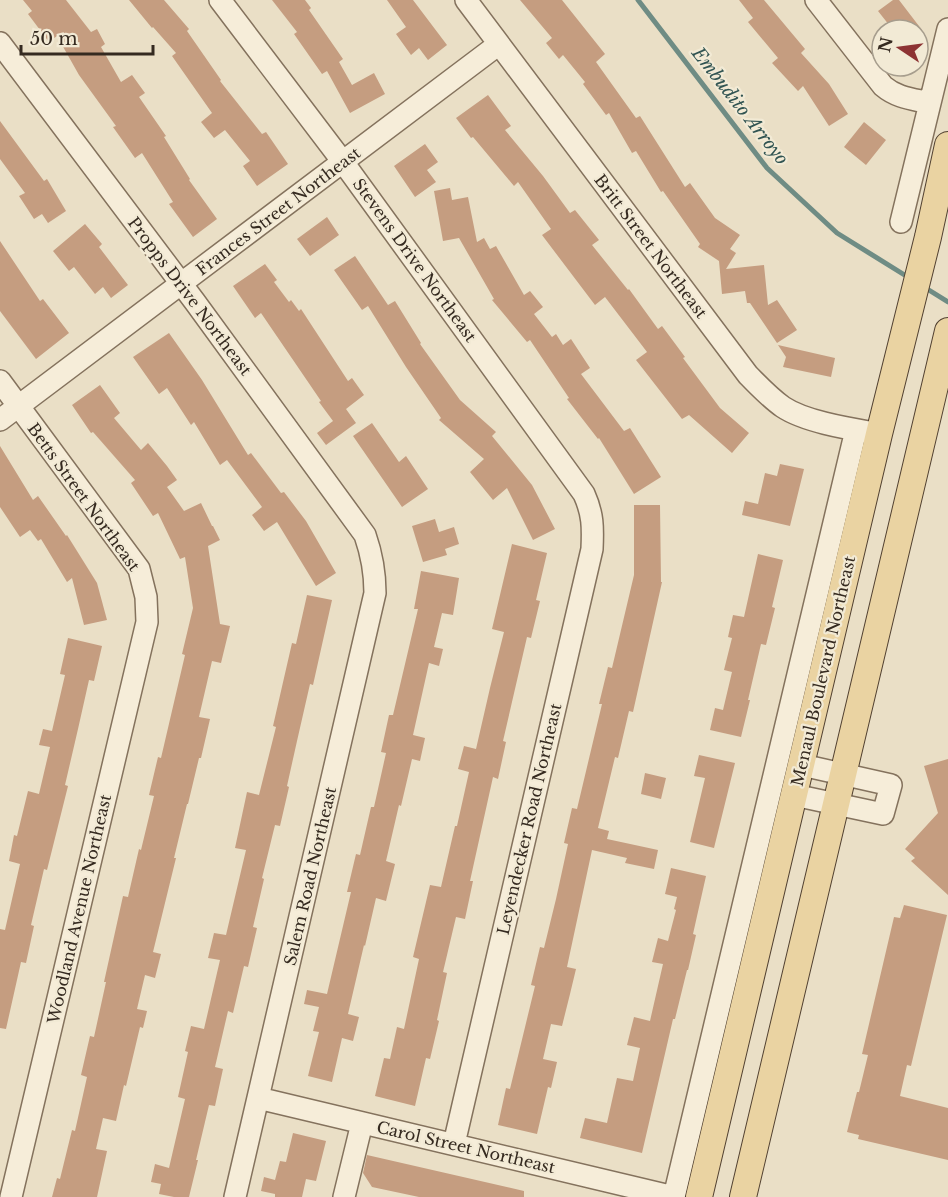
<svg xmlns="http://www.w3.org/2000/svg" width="948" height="1197" font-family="'Libre Baskerville',serif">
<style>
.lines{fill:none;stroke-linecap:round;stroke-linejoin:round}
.stream{stroke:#6f8c84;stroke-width:5}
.building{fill:#c59d80}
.minor-casing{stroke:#84725d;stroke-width:24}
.major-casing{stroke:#524131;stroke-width:28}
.minor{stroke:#f6edd9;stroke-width:21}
.major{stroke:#ead3a2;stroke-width:26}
.labels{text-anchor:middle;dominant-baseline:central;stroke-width:4.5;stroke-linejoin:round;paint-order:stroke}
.street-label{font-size:16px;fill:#352a20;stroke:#f2ead5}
.water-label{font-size:18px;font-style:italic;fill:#315452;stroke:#f2ead5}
</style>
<rect width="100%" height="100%" fill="#eadfc6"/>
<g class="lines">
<path class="stream" d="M638,0L767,168L837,233L911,279
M924,287L948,302"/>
</g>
<path class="building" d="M23,0H66L91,32L97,29L105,44L101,47L121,82L132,75L145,93L139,97L166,136L164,137L190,179L189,180L217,219L193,237L169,204L173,202L142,153L135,158L113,127L116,126L79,75L57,36L49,42L28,14L32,11Z
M129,0H164L189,29L187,31L221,80L220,81L262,134L266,132L288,164L257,186L243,166L250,161L225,130L214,138L201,122L212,113L172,56L176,53L153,27L152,28Z
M272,0H305L311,8L309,10L343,59L339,62L352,85L374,73L385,94L350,113L327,71L322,74L294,34L297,32Z
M387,0H413L447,45L428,60L419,48L411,55L396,34L406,27Z
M520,0H562L605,54L596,62L636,118L640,116L685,187L690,183L715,218L740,235L730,249L736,253L726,269L764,265L768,305L777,300L797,330L777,343L750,303H747L745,291L722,294L719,261L698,247L700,244L663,191L661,192L636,151L632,153L609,113L606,115L583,84L585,82L563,55L559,59L546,43L552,38Z
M739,0H764L805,49L801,53L829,84L848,114L829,126L803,86L798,91L772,63L778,58L748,22L753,18Z
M893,0H899L922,30H893L878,11Z
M488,95L511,126L505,130L543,176L570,213L575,210L599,240L592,245L628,290L629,289L658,329L662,326L685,357L683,358L720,408L749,433L732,453L689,415L682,419L636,360L647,352L605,297L595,305L542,235L551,229L518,182L514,186L473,137L471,138L456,118Z
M0,121L44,181L47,179L66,211L48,223L42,214L34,219L19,196L25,193L0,159Z
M864,122L886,140L866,165L844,147Z
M425,144L438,162L427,170L436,182L415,197L394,166Z
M450,188L452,200L468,197L477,242L484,238L490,249L496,246L524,295L530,291L543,307L534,314L552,337L556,334L563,345L571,339L590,368L581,374L624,431L630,428L661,477L634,494L599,438L598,439L567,399L569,398L530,340L527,342L492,300L494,299L459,238L443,241L434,191Z
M327,217L339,235L310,256L297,239Z
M85,224L102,244L99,247L128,285L111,298L103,287L95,294L74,267L69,271L53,251Z
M0,241L40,301L43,299L69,333L36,359L0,311Z
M355,256L388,305L395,301L421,343L420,344L460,400L496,432L492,436L532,485L555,529L533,540L507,488L493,500L470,472L484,459L439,420L441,418L406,367L368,306L362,310L334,270Z
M265,264L277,280L274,282L289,302L291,300L299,311L301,309L348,381L352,378L364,395L346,409L356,423L326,445L317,433L333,421L319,402L321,401L261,313L255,318L233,286Z
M169,333L202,380L248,455L251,453L281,493L284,492L306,521L336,573L316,586L277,522L264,531L252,515L262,507L227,460L220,465L194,422L191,425L167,388L159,394L133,357Z
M778,345L835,358L831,377L783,367L786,357Z
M100,385L120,413L114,418L141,450L148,443L167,466L177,480L167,487L184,511L201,503L212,526H213L220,540L208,546L220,624L230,626L221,663L212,661L199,717L210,719L201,758H199L188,804H187L174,858H176L153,952L161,954L155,978L145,975L137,1009L147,1011L143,1028L140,1027L126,1086L124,1085L116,1121L103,1118L96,1149L107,1151L97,1197H52L57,1178L60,1179L72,1130L75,1131L87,1077L81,1075L90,1036L94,1037L106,982H104L123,896L128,897L139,849L141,850L154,796L149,795L158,757L161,758L185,655L182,654L193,608L185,557L180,559L158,513L153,516L131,483L135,480L93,432L91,433L72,405Z
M372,423L399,462L406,456L428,489L402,507L353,436Z
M0,446L33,500L38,496L66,536L67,535L97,583L107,620L84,625L72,578L67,582L41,539L38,541L30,530L20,537L0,507Z
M780,464L804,469L790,526L742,515L745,501L758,504L765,473L777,476Z
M634,505H660L661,582H662L633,712L629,711L618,758L615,757L598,828L609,831L607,839L658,850L654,869L625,863L627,858L592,850L567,967L576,969L570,994L562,1026L551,1024L543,1059L557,1062L551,1088L548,1087L537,1134L498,1125L506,1088L510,1089L535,986L531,985L540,947L544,948L556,899L568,844L564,843L572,808L577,809L602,704H599L608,667L612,668L634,575Z
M435,519L439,532L454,527L459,544L445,549L447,555L423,562L412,526Z
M512,544L547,553L536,600L540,601L531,638L527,637L503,741L506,742L498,779L493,777L470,881H473L465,919L456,917L443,972L447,973L437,1020L439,1021L430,1059L426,1058L415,1106L375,1096L384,1058L390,1059L397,1027L404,1029L419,959L413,957L430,885L441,887L455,826H457L469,772L458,769L464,746L476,749L490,688L504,632L492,629Z
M758,554L783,560L772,607L775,608L766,645L761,644L748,700H750L741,737L710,730L715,708L723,710L732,672L724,670L732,638L728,637L733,615L744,617Z
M421,571L459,578L453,615L442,613L434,647L443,649L439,666L429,663L413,735L425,738L420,761L412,759L401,806L399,805L386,861L395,864L386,901L376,898L365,946L364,945L348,1014L359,1017L353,1041L342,1038L332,1082L308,1076L319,1032L313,1031L319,1007L304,1004L307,990L327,994L351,892H347L356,854L360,855L371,807H374L386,753L381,752L389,715H393L418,609H414Z
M307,595L332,600L313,685L310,684L297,741L287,786L289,787L280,826L275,825L262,878L264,879L253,927L257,928L248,967L244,966L233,1013L228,1011L215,1067L223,1069L215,1106L209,1105L196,1160H198L189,1197H174L159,1194L161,1184L151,1182L155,1164L169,1168L185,1099L178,1097L188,1052L185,1051L191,1026L204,1029L220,960L208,958L214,933L226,935L246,850L235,848L247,792L259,795L276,727L273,726L292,643L296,644Z
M68,638L102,646L94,681L89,680L78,729L65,785L68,786L47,870L44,869L31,925L34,926L26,963L21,962L6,1029L0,1028V929L5,930L20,864L9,861L14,835L17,836L28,791L39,794L50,747L39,745L43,729L52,731L65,675L60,674Z
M699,755L735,763L714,848L690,842L705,778L694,776Z
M948,759V895L911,861L915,858L905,849L938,813L924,766Z
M645,773L666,778L661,799L641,794Z
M671,868L706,876L693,934L696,935L688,970H687L675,1019H673L642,1153L580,1138L585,1118L607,1123L617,1078L633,1081L640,1048L627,1045L634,1017L650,1021L663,964L652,962L658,938L668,941L676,910L674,909L677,897L665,894Z
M904,905L947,915L911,1066L907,1065L900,1096L948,1108V1160L858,1139L859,1135L847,1132L857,1092H859L868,1055L862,1054L894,917L900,918Z
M293,1133L326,1141L316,1181L306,1179L302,1197H275V1194L261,1191L264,1177L275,1180L280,1161L286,1162Z
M367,1155L524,1191V1197H419L372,1187L363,1173Z"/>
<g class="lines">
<g class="minor-casing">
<path id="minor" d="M220,0L343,162L584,494C593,514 593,527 592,549L454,1144
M466,0L748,375C759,386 770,398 783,407C804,421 845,428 869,432
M816,0L883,86C897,98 913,99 930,103
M0,43L195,302L365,535C372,555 375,571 375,593L235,1197
M901,222L948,29
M0,381L139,569L146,597L147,622L11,1197
M0,420L499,44
M794,795L883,814L891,785L802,765
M258,1098L674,1197
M344,1197L362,1123
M674,1197L856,430"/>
</g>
<g class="major-casing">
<path id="major" d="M699,1197L879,434L928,237L948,145
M743,1197L948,331"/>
</g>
<use href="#minor" class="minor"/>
<use href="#major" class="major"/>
</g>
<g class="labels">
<g class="street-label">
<text transform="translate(278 211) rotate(-37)">Frances Street Northeast</text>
<text transform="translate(651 246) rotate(53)">Britt Street Northeast</text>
<text transform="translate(415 260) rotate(54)">Stevens Drive Northeast</text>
<text transform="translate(190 296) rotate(53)">Propps Drive Northeast</text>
<text transform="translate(84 497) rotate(54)">Betts Street Northeast</text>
<text transform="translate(823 671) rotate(-77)">Menaul Boulevard Northeast</text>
<text transform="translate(529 819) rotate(-77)">Leyendecker Road Northeast</text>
<text transform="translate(310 876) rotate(-77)">Salem Road Northeast</text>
<text transform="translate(79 909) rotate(-77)">Woodland Avenue Northeast</text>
<text transform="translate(466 1147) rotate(13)">Carol Street Northeast</text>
</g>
<g class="water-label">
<text transform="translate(740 106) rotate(52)">Embudito Arroyo</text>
</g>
</g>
<g transform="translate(900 48) rotate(283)"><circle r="28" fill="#f2ead5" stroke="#a69d8d" stroke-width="1.5"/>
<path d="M0-4.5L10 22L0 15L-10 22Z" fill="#8d3333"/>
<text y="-9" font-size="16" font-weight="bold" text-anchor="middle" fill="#352a20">N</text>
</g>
<path d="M21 45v9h132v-9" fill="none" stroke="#352a20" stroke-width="3"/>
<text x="30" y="45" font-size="18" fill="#352a20" stroke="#f2ead5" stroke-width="4.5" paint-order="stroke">50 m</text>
</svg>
